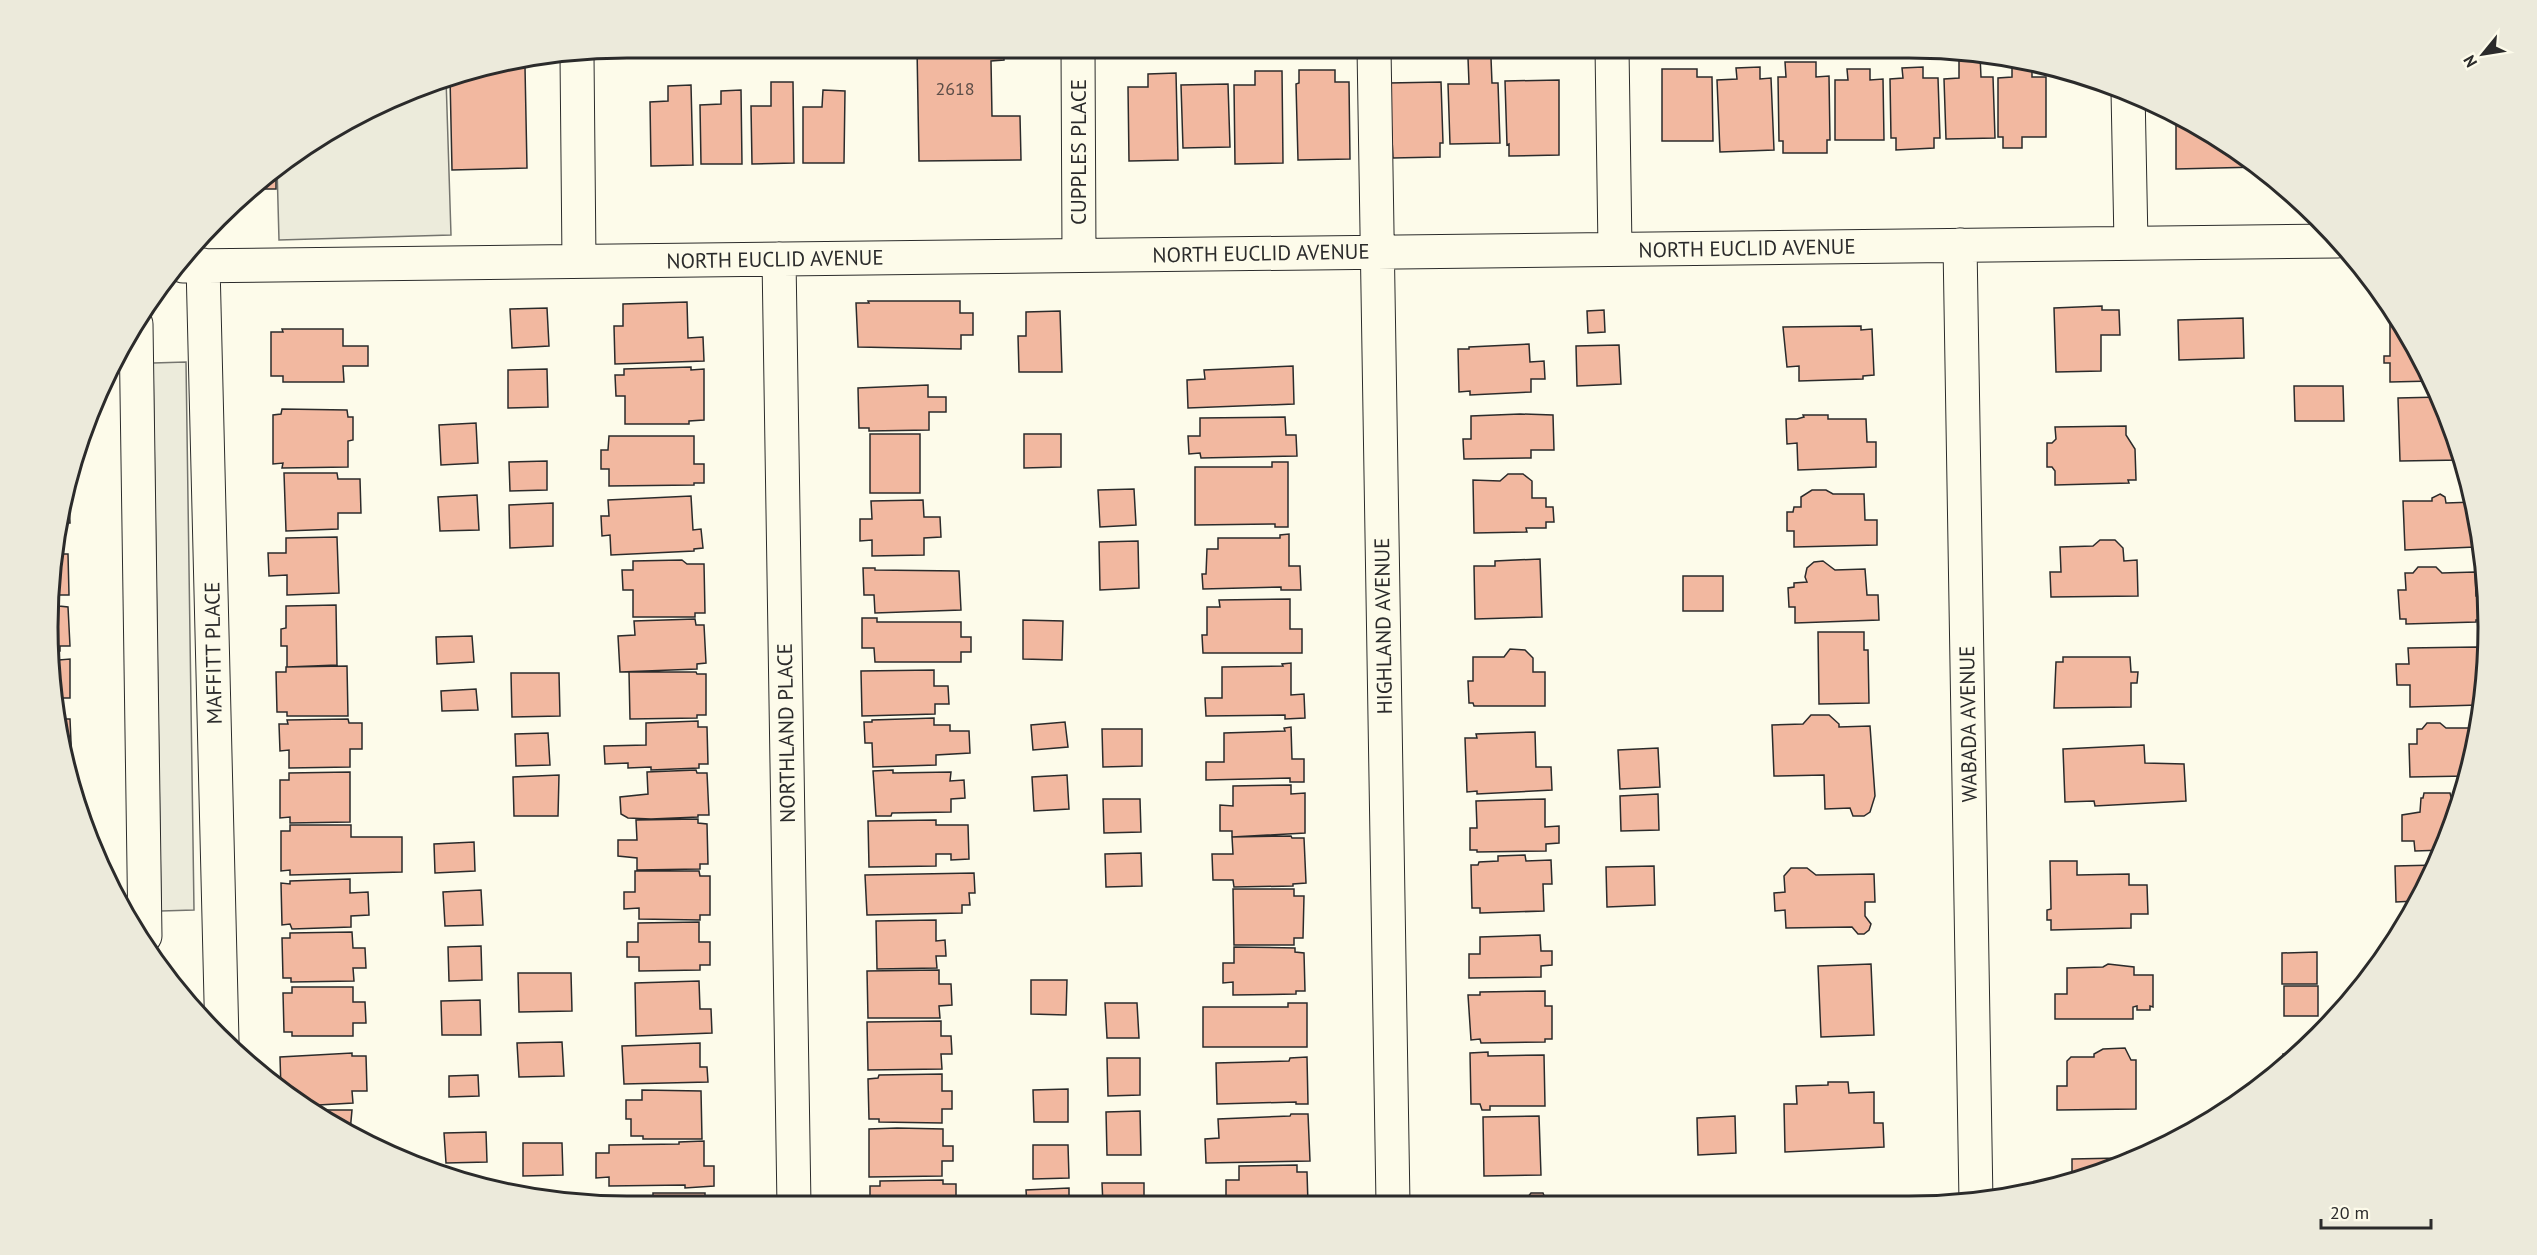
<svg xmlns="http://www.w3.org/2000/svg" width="2537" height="1255" font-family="'PT Sans',sans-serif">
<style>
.green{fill:#ecebdb;stroke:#74746e;stroke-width:1.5}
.building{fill:#f2b8a0;stroke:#2b2b2b;stroke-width:1.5}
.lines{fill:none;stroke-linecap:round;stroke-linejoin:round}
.street-casing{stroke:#2b2b2b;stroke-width:35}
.street{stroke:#fdfbea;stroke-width:33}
.labels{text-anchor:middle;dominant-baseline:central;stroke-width:4.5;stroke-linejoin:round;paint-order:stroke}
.number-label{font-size:18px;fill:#5d4e48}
.street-label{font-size:21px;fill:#2b2b2b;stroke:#fdfbea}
.rim{fill:none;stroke:#2b2b2b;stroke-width:3}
</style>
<rect width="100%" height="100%" fill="#fdfbea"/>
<path class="green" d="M446,78L451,235L279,240L277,167Z
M186,362L194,910L161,911L153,363Z"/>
<path class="building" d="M917,48H1004V60L991,61L992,116H1020L1021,160L919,161Z
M1959,53L1980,55L1981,77H1993L1995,138L1946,139L1944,79L1959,78Z
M1468,58H1491L1492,83H1498L1500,143L1450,144L1448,84H1469Z
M1785,62H1816V77L1829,76L1830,140H1827V153H1783V141H1779L1778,77H1786Z
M2012,66H2032V77H2046V137H2022V148H2003V137H1998V78L2012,77Z
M513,67H525L527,168L452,170L450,77Z
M1760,67V79L1771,78L1774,150L1720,152L1717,80L1737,79L1736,68Z
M1923,67V78H1938L1940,138H1934V148L1896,150V138H1891L1890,79L1903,78L1902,68Z
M1662,69H1697V77H1712L1713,141H1662Z
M1847,69H1870V80L1883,79L1884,140H1835V80H1848Z
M1299,70H1335V82H1349L1350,159L1298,160L1296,84L1299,83Z
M1255,71H1282L1283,163L1235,164L1234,85H1255Z
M1176,73L1178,160L1129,161L1128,87H1148V74Z
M1559,80V155L1509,156V144L1507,145L1505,81Z
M771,82H793L794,163L752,164L751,106H771Z
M1441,82L1443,143H1440V157L1393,158L1389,83Z
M1228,84L1230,147L1183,148L1181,85Z
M691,85L693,165L651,166L650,102L668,101V86Z
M741,90L742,164H701L700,105L721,104V91Z
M823,90L845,91L844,163H803V107H822Z
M2176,116L2232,146L2258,167L2176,169Z
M276,167V189H255L274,168Z
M868,301H960V313H973V335H961V349L858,347L856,303H869Z
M687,302L688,338L703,337L704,361L615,364L614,326H623V304Z
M2102,306V310H2119L2120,335H2101V371L2056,372L2054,308Z
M547,308L549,346L512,348L510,309Z
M1604,310L1605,332L1588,333L1587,311Z
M1060,311L1062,372H1019L1018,336H1026V312Z
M2390,311H2395L2432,381L2390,382V363H2384V356H2390Z
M2243,318L2244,358L2179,360L2178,320Z
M1861,326V330L1872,329L1874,375L1863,376V379L1799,381V366L1787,367L1783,327Z
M282,329H343V346H368V366H343L344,382H283V376H271V332H283Z
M1529,344L1530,362L1544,361L1545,379H1531V392L1470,395V391L1459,392L1458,349H1469V347Z
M1619,345L1621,384L1577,386L1576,346Z
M1293,366L1294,404L1188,408L1187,380L1205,379L1204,370Z
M691,367V370L704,369V420L689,421V424H625V396H616L615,375H624V369Z
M547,369L548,407L508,408V370Z
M928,385V397H946V412H929V430L869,431V428H859L858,388Z
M2294,386H2343L2344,421H2295Z
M2440,397L2461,460L2400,461L2398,398Z
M282,409L347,410L348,417H353V440L348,441V467L282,468L283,463L273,464V415L281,414Z
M1520,414L1553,415L1554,450H1531V458L1464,459L1463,439H1471V416Z
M1803,415H1828V419H1866L1867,442H1876V467L1798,470L1797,443L1787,444L1786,419H1797L1804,417Z
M1285,417L1286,435H1296L1297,456L1201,458L1200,453L1189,454L1188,436H1200V418Z
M476,423L478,463L441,465L439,425Z
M2126,426V435L2135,449L2136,480H2128L2129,483L2055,485V471L2052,467H2047V443H2052L2056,439L2055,427Z
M870,434H920V493H870Z
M1024,434H1061V467L1024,468Z
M609,436H694V464H704V483H694V485L609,486V469H601V450H608Z
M547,461V490L510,491L509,462Z
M1272,462H1288V527H1275V524L1195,525V467H1272Z
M284,473H337L338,479H360L361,513H338V529L286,531Z
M1508,474H1523L1532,481V498H1546V507H1553L1554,522H1546V528H1526L1527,532L1474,533L1473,480L1500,481Z
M1134,489L1136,525L1100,527L1098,490Z
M1812,490H1826L1833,494H1864L1865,520H1877V545L1794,547V531H1787V512H1793L1794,507H1801V497Z
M2440,494L2445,497L2446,503L2474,502L2475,547L2405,550L2403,501H2432V498Z
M477,495L479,530L440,531L438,497Z
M691,496L693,530L701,529L703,548L694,549V551L611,555L610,535L602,536L601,516H609L608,500Z
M64,499H69L70,523H59Z
M923,500L924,517H940L941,537L924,538V555L872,556V540L860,541V519H872L871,501Z
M553,503V546L510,548L509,505Z
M1289,534V566H1300L1301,590H1281V587L1203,589L1202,574H1206L1207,549H1218V538H1280V535Z
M337,537L339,593L287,595V575L269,576L268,553H286V538Z
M2100,540H2115L2123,548L2124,561L2137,560L2138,596L2051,597L2050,572H2061L2060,547L2093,546Z
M1138,541L1139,588L1100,590L1099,542Z
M58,554H68L69,595H59V598H56Z
M1540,559L1542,617L1475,619L1474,566H1495V561Z
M682,560L687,564H704L705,613H695V617H633V590H623L622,570H633V561Z
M1823,561L1835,570L1865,569L1867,595H1878L1879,620L1795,623V607H1789L1788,588L1794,587V583L1807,582L1805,577L1807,568L1814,562Z
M2418,567H2436L2442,573L2475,572L2476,596H2486L2488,620H2476V622L2406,624V619H2400L2398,590H2406L2405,573H2413Z
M863,568H875V570L959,571L961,610L875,613L874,595H864Z
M1683,576H1723V611H1683Z
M1290,599V629H1302V653H1203L1202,635H1207V607H1220L1219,600Z
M56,600H59V606L68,607L70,646H60V651H55Z
M336,605L337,665L287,667V646H281V629L286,628V606Z
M862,618H877V622H961V637H971V652H961V662H875L874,648H862Z
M695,619L696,625H704L706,663L697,664V669L620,672L618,636L635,635L634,621Z
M1023,620L1063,621L1062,660L1023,659Z
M1818,632H1864V650H1868L1869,703L1819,704Z
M472,636L474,662L437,664L436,637Z
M2477,647L2478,678H2484L2482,701H2478V705L2410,707V685H2397L2396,664H2409L2408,648Z
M1510,649L1525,650L1533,658V672H1545V706H1474L1473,703H1469L1468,681H1473V657H1504Z
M55,654H58L59,660L70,659V698H60V702H53Z
M2063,657H2130L2131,672H2138L2137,683H2131V707L2054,708L2056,662H2063Z
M1291,663V695L1304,694L1305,718L1285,719V715L1206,716L1205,698H1222V667L1283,666L1282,664Z
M347,666L348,716H287V712H277L276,672H286V667Z
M934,670V686H948L949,704H935V714L862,716L861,671Z
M629,672H696L697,674H706V715H697V718L630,719Z
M511,673H559L560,716L512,717Z
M476,689L478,710L442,711L441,691Z
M55,710H60L61,719H70L72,765Z
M1811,715H1829L1839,724V727L1870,726L1875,796L1870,812L1864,816H1853L1850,808L1825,809L1824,775L1774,776L1772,725L1803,724Z
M934,718V725H950V731H969L970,753L936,755V765L873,767L872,743H865L864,722H872V720Z
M348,719L349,723H362V749H350V767L289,768V750L280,751L279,724H288L287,720Z
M698,721V727H707L708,764H699V768L651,770V767L628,768V763L605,764L604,746L646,745V723Z
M1065,722L1068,747L1033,750L1031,725Z
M2427,723H2440L2446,728H2476L2477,745L2467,776L2410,777L2409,744H2417V729H2422Z
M1291,727L1292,759H1304V782H1290V778L1206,780V762H1224V733L1285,731L1284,728Z
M1102,729H1142V766L1103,767Z
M1535,732L1536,767H1551L1552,790L1477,794V791L1467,792L1465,738H1477L1476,734Z
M548,733L550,765L516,766L515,734Z
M2144,745L2145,763L2184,764L2186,801L2095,806L2094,801L2065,802L2063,749Z
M1658,748L1660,787L1620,789L1618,750Z
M696,770L697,773H707L709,815H698V817L651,819L628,818L621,814L620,797L648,794L647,772Z
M893,770V773L951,772L950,781L964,780L965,798L951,799V812L892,813L891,816H876L873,771Z
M350,772V822L290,823V817L280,818V780H289V773Z
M559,775L558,816H514L513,777Z
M1067,775L1069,809L1034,811L1032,777Z
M1291,785V794L1305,793V833L1232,837V831H1220V805L1233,806V786Z
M2424,793H2450L2451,797H2461L2444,850L2415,851L2414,841H2402V815L2420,812L2421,798H2423Z
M1658,794L1659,830L1621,831L1620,796Z
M1103,799H1140L1141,832L1104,833Z
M1545,799V827L1559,826V843L1546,844V851L1477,852V850H1470V828H1477L1476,801Z
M698,819V823L707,824L708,864H700V869L637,870V858L618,856V840H637L636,820Z
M936,820V825H968L969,859L951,860V854H936V866L869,867L868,821Z
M290,825H351V837H402V872L290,875V870L281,871V831H290Z
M1291,836L1292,838H1304L1306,883L1293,884V886L1234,887L1233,880H1213L1212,854H1233L1232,837Z
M474,842L475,871L435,873L434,844Z
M1141,853L1142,886L1106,887L1105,854Z
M1525,855L1526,861L1551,860L1552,884H1543L1544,911L1480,913V908H1472L1471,865H1478L1479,862L1498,861V856Z
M2050,861H2077V875L2129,874V885H2147L2148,914H2131V928L2051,930V920H2047V910L2051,909Z
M2436,865L2415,901L2396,902L2395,866Z
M1654,866L1655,905L1607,907L1606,867Z
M1791,868H1807L1816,875L1874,874L1875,902H1865V916L1871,924L1869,930L1864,934H1858L1852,927L1786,928L1785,910L1775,911L1774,893L1785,892L1784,876Z
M635,871H699L700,876H710V915H700V920L639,919V908L624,909V892H635Z
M974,873L975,893H969L970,905H962V913L867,915L865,875Z
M350,879V893L368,892L369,915L351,916V927L292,929L290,924L282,925L281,883L290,884V881Z
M1233,889H1294V896H1304L1303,938H1294V945H1234Z
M481,890L483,925L445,926L443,892Z
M936,920V941L945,940L946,956H936L937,968L877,969L876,921Z
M699,922V942H710V965H700V970L639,971V957H627V942H638V923Z
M352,932L353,948H365L366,968H353L354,981L291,982V978H283L282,938H290V933Z
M1540,935L1541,951H1552V965L1541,966V977L1469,978V954H1480V937Z
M481,946L482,980L449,981L448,947Z
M1234,947L1295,948V952L1304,953L1305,991H1296V994L1233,995V982L1223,983V963H1234Z
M2317,952V984H2282V953Z
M1871,964L1874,1035L1821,1037L1818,966Z
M2108,964L2134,967V975H2153V1007L2150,1006V1010H2137V1006L2133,1007V1019H2055V994H2067V968L2103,967Z
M939,970V984H951L952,1005L939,1006L940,1018H868L867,971Z
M518,973H571L572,1011L519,1012Z
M1031,980H1067L1066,1015L1031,1014Z
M699,981L700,1009H711L712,1033L636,1036L635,983Z
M2284,986H2318V1016H2284Z
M292,987H353V1002H365L366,1023H353V1036H292V1032H284L283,993H292Z
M1545,991V1006H1552V1039H1545V1042L1481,1043L1480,1039L1471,1040L1468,995H1480V992Z
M480,1000L481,1035H442L441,1001Z
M1105,1003H1137L1139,1038H1107Z
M1288,1003H1307V1047H1203V1007H1288Z
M941,1021V1036H951L952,1054H941L942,1069L868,1070L867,1022Z
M562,1042L564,1076L519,1077L517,1043Z
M700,1043V1067H707L708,1082L624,1084L622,1046Z
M2125,1048L2131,1060H2136V1109L2057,1110V1086H2067V1061L2071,1057H2094V1054L2103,1049Z
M1488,1052V1056L1544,1055L1545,1106H1490V1110H1482L1480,1104H1471L1470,1053Z
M352,1053V1056H366L367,1091H352L353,1103L301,1106L281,1090L280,1057Z
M2283,1054H2296L2283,1067Z
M1307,1057L1308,1104H1296V1102L1217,1104L1216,1063L1289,1061L1290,1058Z
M1107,1058H1140V1095L1108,1096Z
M942,1074V1091H952V1109H942V1123L879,1122V1119H869L868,1079L878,1078L879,1075Z
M478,1075L479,1096L449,1097V1076Z
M1828,1082H1848L1849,1093L1874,1092V1123H1883L1884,1147L1785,1152L1784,1104H1797L1796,1086L1828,1085Z
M1068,1089V1122H1034L1033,1090Z
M642,1090L701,1091L702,1139H643V1136H631V1119H626V1100H642Z
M306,1110H352L350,1132H362V1139Z
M1140,1111L1141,1155H1107L1106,1112Z
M1291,1114H1308L1310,1161L1206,1163L1205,1139L1219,1138L1218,1119L1290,1116Z
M1539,1116L1541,1175L1484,1176L1483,1117Z
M1735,1116L1736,1153L1698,1155L1697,1118Z
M897,1128L943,1129V1146H953V1161H942V1176L869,1177V1129Z
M486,1132L487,1162L446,1163L444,1133Z
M704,1141V1166H714V1186L685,1188V1185L609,1186V1177L596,1178V1153H609V1145L679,1144V1142Z
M523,1143H562L563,1175L523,1176Z
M1033,1145H1068L1069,1178L1033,1179Z
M2140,1151L2145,1155L2131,1163L2072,1179V1159L2120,1158L2127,1152Z
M1297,1165V1172H1307L1308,1204L1226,1203V1180H1239V1166Z
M943,1180V1184H956V1206H870V1186H880V1181Z
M1102,1183H1144V1205H1103Z
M1069,1188V1205L1027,1206L1026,1190Z
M653,1193H705V1207H641V1203H653Z
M1531,1193H1543L1545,1198H1554L1555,1204H1472V1200H1485V1198H1527Z
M1627,1201H1664V1203H1627Z"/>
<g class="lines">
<g class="street-casing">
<path id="street" d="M1078,48L1079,255
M1374,48L1393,1204
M1612,48L1615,249
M577,56L579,261
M2128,91L2131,243
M1960,245L1976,1202
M779,259L794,1206
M203,265L222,1041
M183,266L2338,241
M136,324L145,936"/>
</g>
<use href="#street" class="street"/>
</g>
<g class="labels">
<g class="number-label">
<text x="955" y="88">2618</text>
</g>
<g class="street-label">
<text transform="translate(1078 152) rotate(-90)">CUPPLES PLACE</text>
<text transform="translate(1747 248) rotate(-1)">NORTH EUCLID AVENUE</text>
<text transform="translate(1261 253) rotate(-1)">NORTH EUCLID AVENUE</text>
<text transform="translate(775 259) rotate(-1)">NORTH EUCLID AVENUE</text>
<text transform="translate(1383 626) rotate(-91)">HIGHLAND AVENUE</text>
<text transform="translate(213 653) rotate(-91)">MAFFITT PLACE</text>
<text transform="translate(1968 724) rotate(-91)">WABADA AVENUE</text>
<text transform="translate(786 733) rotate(-91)">NORTHLAND PLACE</text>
</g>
</g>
<path d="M0 0H2537V1255H0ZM627 58H1909A569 569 0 0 1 2478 627V627A569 569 0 0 1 1909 1196H627A569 569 0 0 1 58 627V627A569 569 0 0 1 627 58Z" fill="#eceadb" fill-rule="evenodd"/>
<path class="rim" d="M627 58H1909A569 569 0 0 1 2478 627V627A569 569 0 0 1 1909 1196H627A569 569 0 0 1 58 627V627A569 569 0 0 1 627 58Z"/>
<g transform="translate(2483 54) rotate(240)" stroke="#fdfbea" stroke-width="4.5" paint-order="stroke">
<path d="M0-4.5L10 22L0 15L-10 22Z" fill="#2b2b2b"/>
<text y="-9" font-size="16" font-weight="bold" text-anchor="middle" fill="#2b2b2b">N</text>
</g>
<path d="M2321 1219v9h110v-9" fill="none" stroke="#2b2b2b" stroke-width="3"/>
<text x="2330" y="1219" font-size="18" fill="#2b2b2b" stroke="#fdfbea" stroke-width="4.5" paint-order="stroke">20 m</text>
</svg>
